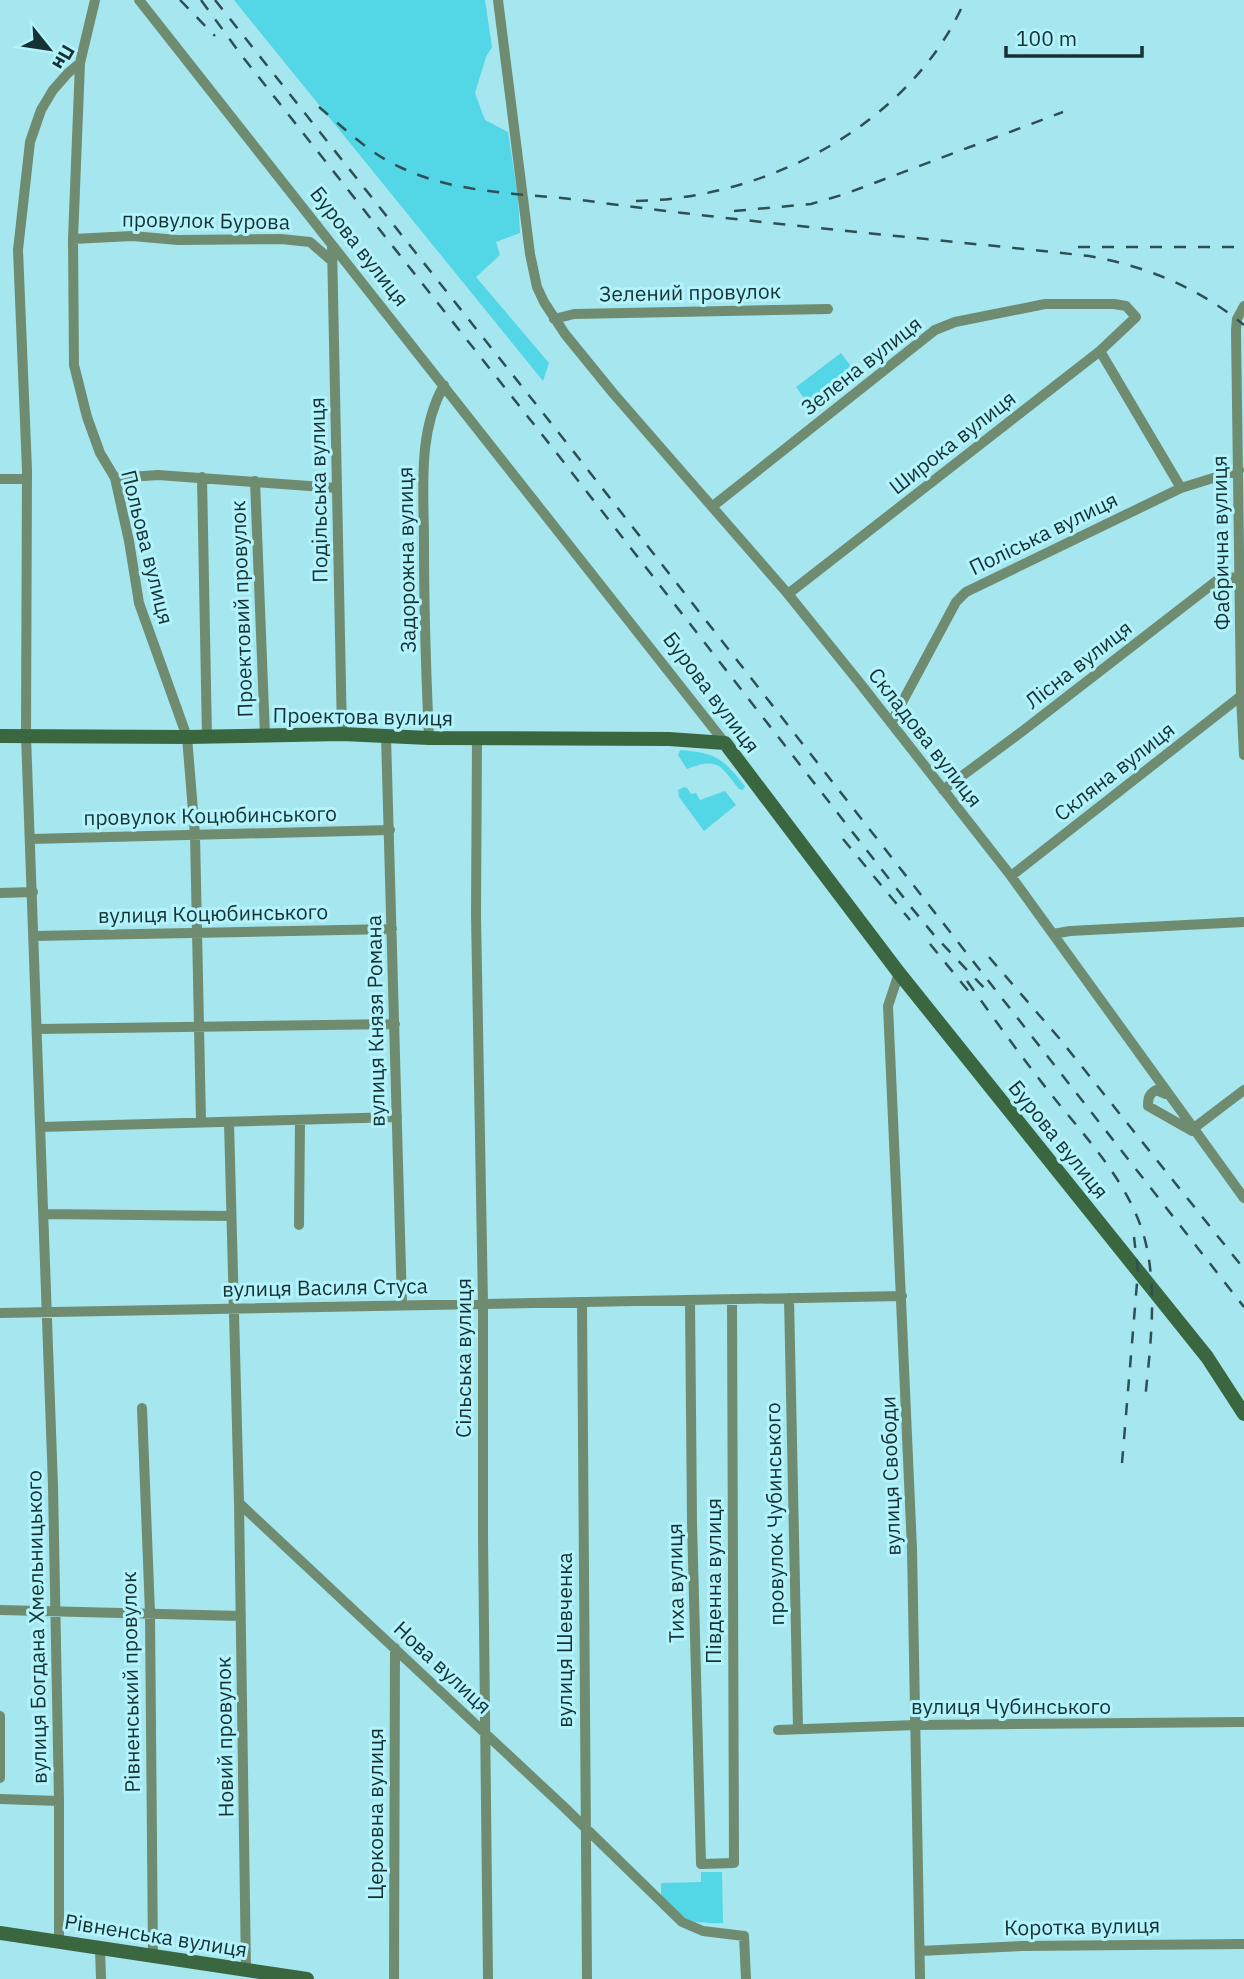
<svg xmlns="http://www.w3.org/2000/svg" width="1244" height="1979" font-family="'IBM Plex Sans',sans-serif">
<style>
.green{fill:#53d6e6}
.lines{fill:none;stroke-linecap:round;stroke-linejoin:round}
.street{stroke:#6f8c71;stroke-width:10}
.secondary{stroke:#3b6740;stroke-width:14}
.rail{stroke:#2e4f53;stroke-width:2.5;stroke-dasharray:12 12;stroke-linecap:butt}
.labels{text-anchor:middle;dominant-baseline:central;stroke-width:6;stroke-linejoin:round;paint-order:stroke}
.street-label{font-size:21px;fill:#173235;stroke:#b3f3fc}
</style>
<rect width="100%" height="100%" fill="#a6e6ef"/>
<path class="green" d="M234,0H485L492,47L486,57L475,93L485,120L508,132L518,197L520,233L496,242L500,255L476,277L549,363L543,381Z
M841,353L860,378L814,412L796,387Z
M680,750C717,753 722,758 745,786L743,790L739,789C720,765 718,757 687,769L678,755Z
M684,787L687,788L691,794L696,793L700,800L725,791L736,805L704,831L679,797L678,790Z
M701,1872H722L723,1923C687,1924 686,1921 661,1896V1883L701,1882Z"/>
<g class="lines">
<path class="street" d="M95,0L80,63L73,239L74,365L87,417L100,453L115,478L129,541L139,603L187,737L195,835L201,1122
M139,0L725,743
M498,0L530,254L537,287L544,302L565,334L613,393L788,594L859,682L1011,876L1244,1198
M73,239L132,236L178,240L281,239L310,242L332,261
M332,245L342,734
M1244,306L1237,319L1236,330L1241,696L1244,755
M554,319L574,314L828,309
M1100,351L1181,488
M202,477L207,737
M115,478L158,475L337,488
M0,479H27
M255,481L265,736
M713,506L935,330L955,322L1045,304H1114L1126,306L1136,317L1100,351L788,594
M891,723L956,602L966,592L1181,488L1239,470
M386,736L402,1305
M429,738C426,673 424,608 424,543C424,490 417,433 444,385
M477,738L476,915L483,1304V1537L488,1979
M943,790L1024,730L1219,579L1239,577
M31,839L390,830
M1011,876L1241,696
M0,893L33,892
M1053,934L1070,931L1244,922
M34,936L392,929
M899,973L888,1006L912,1549L920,1979
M38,1029L395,1024
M1166,1094L1156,1090C1149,1094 1148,1098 1148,1106L1192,1131
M229,1122L239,1503L564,1807L682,1922L703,1931L744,1936L746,1979
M41,1127L397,1117
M1194,1128L1244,1090
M44,1214L231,1216
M299,1225L300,1120
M789,1298L798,1729
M690,1300L692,1522L701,1864L734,1863L732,1299
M582,1302L587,1979
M0,1313L902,1296
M142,1408L150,1613L153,1956
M239,1503L246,1970
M0,1610L241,1616
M0,1716V1778
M778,1730L916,1725L1244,1722
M0,1799L59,1801
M59,1941V1801L53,1486L26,736L27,470L18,250L30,142L41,110L53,90L68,73L80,63
M100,1948L101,1979
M920,1951L1022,1946L1244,1944
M394,1979L395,1648"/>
<path class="secondary" d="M0,736L187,737L342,734L429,738L669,739L725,743L899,973L1207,1357L1244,1414
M0,1933L307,1979"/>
<path class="rail" d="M180,0L215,36
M201,0L242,56L555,451L911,907L934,935L986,990
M215,0L566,442L1244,1307
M319,107C345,129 371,155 404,169C463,196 533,193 596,202C760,224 925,238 1089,256C1146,266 1199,288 1244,325
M636,201C766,199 912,124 965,0
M734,211L811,204L845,194L1063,112
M1078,247H1244
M843,839L910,920
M930,944L970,993
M989,957L1059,1038L1244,1269
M967,981C994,1019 1021,1056 1050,1093C1086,1138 1130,1183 1145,1240C1158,1291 1150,1349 1145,1400
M1122,1463L1138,1271L1134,1237"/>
</g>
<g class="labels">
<g class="street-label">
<text transform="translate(206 220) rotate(1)">провулок Бурова</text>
<text transform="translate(360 246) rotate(52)">Бурова вулиця</text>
<text transform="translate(690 292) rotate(-1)">Зелений провулок</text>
<text transform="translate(861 365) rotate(-38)">Зелена вулиця</text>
<text transform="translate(952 442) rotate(-38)">Широка вулиця</text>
<text transform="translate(318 490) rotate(-91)">Подільська вулиця</text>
<text transform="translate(1043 533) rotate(-26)">Поліська вулиця</text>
<text transform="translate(1220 543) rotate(-91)">Фабрична вулиця</text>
<text transform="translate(148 547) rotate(76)">Польова вулиця</text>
<text transform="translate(406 560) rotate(-91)">Задорожна вулиця</text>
<text transform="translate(241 609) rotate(-92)">Проектовий провулок</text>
<text transform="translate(1078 664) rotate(-38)">Лісна вулиця</text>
<text transform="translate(712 692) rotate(53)">Бурова вулиця</text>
<text transform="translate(363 716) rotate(1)">Проектова вулиця</text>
<text transform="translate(926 737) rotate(52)">Складова вулиця</text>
<text transform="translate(1114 771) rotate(-38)">Скляна вулиця</text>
<text transform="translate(210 815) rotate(-1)">провулок Коцюбинського</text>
<text transform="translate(213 913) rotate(-1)">вулиця Коцюбинського</text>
<text transform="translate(375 1021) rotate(-91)">вулиця Князя Романа</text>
<text transform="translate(1059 1139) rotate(51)">Бурова вулиця</text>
<text transform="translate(325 1287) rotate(-1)">вулиця Василя Стуса</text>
<text transform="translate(463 1358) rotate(-90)">Сільська вулиця</text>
<text transform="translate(890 1476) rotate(-92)">вулиця Свободи</text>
<text transform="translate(774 1514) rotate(-91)">провулок Чубинського</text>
<text transform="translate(713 1581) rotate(-90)">Південна вулиця</text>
<text transform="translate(675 1583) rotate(-91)">Тиха вулиця</text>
<text transform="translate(36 1627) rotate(-91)">вулиця Богдана Хмельницького</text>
<text transform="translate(564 1640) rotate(-90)">вулиця Шевченка</text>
<text transform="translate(443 1667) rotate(43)">Нова вулиця</text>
<text transform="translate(130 1682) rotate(-91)">Рівненський провулок</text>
<text x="1011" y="1706">вулиця Чубинського</text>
<text transform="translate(224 1737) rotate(-91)">Новий провулок</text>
<text transform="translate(375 1814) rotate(-90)">Церковна вулиця</text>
<text transform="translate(1082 1926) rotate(-1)">Коротка вулиця</text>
<text transform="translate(156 1935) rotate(9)">Рівненська вулиця</text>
</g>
</g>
<g transform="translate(49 49) rotate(120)" stroke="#b3f3fc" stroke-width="5" paint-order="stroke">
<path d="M0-5L12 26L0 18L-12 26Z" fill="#173235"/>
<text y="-10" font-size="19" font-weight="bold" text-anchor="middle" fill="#173235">Пн</text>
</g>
<path d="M1006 46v10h136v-10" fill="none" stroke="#173235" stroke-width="3.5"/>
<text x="1016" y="46" font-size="21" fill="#173235" stroke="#b3f3fc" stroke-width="5" paint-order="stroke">100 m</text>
</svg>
